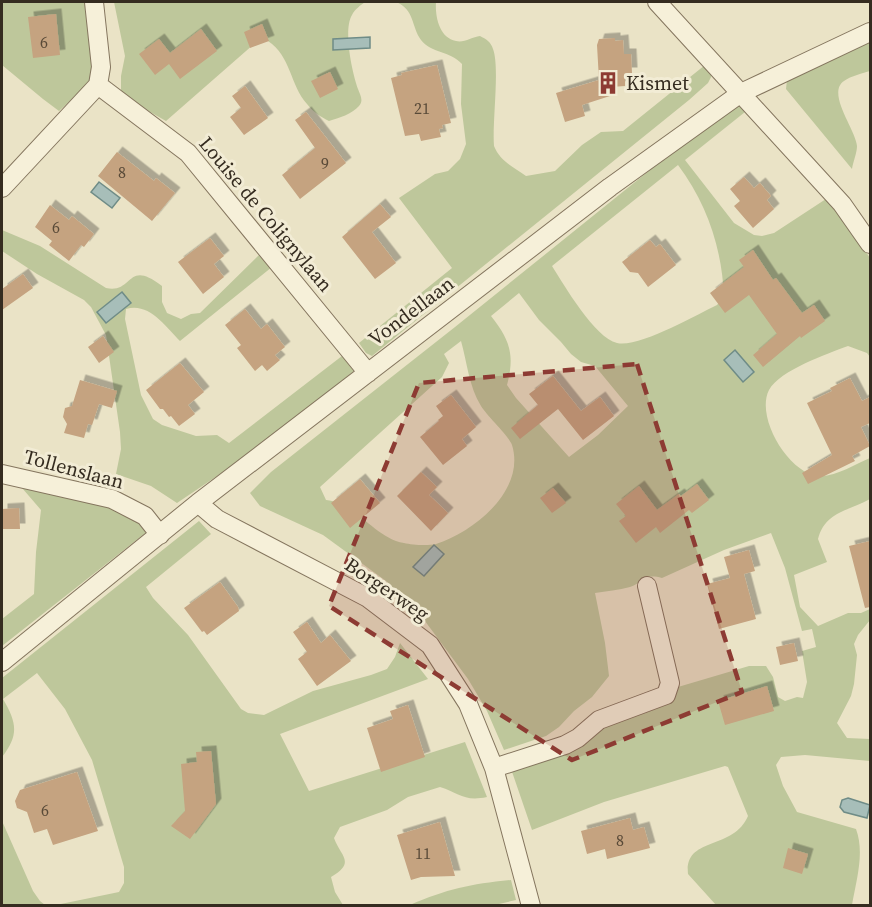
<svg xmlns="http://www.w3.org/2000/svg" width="872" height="907" font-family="'Source Serif 4',serif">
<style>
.green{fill:#bec79b;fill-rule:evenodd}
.water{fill:#a7beb9;stroke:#6f8c87;stroke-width:1.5}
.building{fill:#c5a380;filter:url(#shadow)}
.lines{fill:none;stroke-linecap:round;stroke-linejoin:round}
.street-casing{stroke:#84755e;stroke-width:20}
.street{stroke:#f6f0d9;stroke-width:18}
.marked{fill:#8d3b33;fill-opacity:0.2;stroke:#8d3b33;stroke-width:4.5;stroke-dasharray:12 8;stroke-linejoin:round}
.labels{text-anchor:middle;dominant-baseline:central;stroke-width:6;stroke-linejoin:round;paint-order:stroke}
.number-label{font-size:16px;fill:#594a38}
.poi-label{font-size:20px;fill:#352c20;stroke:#f2ecd5;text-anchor:start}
.street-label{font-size:20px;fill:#352c20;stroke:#f2ecd5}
</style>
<defs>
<filter id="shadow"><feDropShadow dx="5.5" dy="-5.5" stdDeviation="0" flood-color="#0004"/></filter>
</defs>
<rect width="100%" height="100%" fill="#eae3c6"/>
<path class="green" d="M2,2H90L96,71L86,86L59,111L43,99L2,65Z
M114,2H365C361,5 355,9 352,15C343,30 352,72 358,89C360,95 364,100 359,106C352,114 339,118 329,121C321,117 313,112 307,104C290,85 291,56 268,41L254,44L166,121L129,100L121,90V76L125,56Z
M396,2H436C435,16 439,38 456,41C464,43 472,37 480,36C486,39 491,42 493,49C500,67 492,123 494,146C500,161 513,167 526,176L555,171L582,145L601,132L623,131L710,61L713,73L708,83L689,100L372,356L366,353L359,343L452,268L399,198L435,174L448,171L460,159L466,144L461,104L462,64C450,51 431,53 421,40C411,26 415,10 396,2Z
M870,34V71C863,73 851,76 844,81C826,93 856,130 857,146C857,153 853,162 852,169L786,89L787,80Z
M741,105L750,108L685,160L734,223L754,235L762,236L774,233L829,197L870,258V357L867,353L848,346C827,354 780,370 769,390C755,417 789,474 819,476C836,477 855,464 870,458V499C848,511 825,512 818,539L827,562L794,575L800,607L818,626L848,613H861L870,609V620L858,635L854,644L857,655L854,684L851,696L837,723L847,738L870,739V761L805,755L781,757L776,765L783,786L797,812L856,829C865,853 856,881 852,905H716L688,874C684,836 733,851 748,816L728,767L725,766L604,802L532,830L509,763L678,687L749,666H766L773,677L778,697L785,701L797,697L803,698L807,682L802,651L816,647L812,629L802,631L785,568L771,533L724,550L662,578C644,573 644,582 630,587C619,590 606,591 595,593L605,643L609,676L592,697L574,711L559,727L546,736L504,750L487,711L468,679L419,613L386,581L323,535L260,506L250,493L271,472L455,327L727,108ZM678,165C707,204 722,248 724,297L717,305C696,315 639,348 617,343C595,338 564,285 552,266ZM519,293L539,320L561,342L571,354L581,362L595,366L628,406L598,435L569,457L516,398L507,385C515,355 510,340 491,316ZM461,341C467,362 469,387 481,406C487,416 509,436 512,445C526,490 474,532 436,544C428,546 412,545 404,543C374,538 357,503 326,500L320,487L442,377L449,363L444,354Z
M2,230L40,246L106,288C134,294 126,258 162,286V302L167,313L181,319L191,314L200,313L261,253L272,267L180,341C165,326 149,302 126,309L125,319L141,395L153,419L162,425L196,436L217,435L229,443L342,356L354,371L257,449L177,503L151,486L116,474L121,449L120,432L106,335L91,307L84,300L37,274L2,251Z
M4,467L137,502L142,504L148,531L2,646V619L34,594L36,552L41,510Z
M199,521L211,534L146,587L153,598L188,635L241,709L248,713L264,715L313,691L371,675L387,669L395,657L400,643L428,679L280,734L309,791L465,742L487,797C464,802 459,793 440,787L408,797L387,810L340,827L334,838C341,857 356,862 331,877L335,892L343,905H56L119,892L124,883V867L92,760L65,709L37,673L3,699C17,723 19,735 2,757V678Z
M2,821L33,891L40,901L45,905H2Z
M511,880L516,900L490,906L410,905C447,889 471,884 511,880Z"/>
<path class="water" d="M370,37V48L333,50V39Z
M99,182L120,198L112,208L91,192Z
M122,292L131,303L106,323L97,312Z
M735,350L754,372L743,382L724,360Z
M434,545L444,554L424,576L413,567Z
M848,798L870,805L867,818L844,812L840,807L842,800Z"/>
<path class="building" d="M56,14L60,55L33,58L28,17Z
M262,24L269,41L250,48L244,32Z
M201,29L217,51L180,79L169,64L155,75L139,54L159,39L170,53Z
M615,38V41L623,40L624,54H631L632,73H625V86L611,87L610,96L582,105L585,116L565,122L556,93L599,80L597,45L599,39Z
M437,65L451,123L442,125L443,128L439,129L441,137L421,141L419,134L405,136L391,78L402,75L401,73Z
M330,72L338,89L320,98L311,81Z
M245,86L268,118L244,135L230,117L241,108L232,96Z
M306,112L346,163L300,199L282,175L315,148L295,120Z
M117,152L154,181L156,178L175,193L152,221L98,176Z
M744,177L754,188L760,183L771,196L767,200L774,209L753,228L734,206L740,201L730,189Z
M380,204L391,217L372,232L396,263L375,279L342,237Z
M50,205L69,220L72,216L94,234L84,247L81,245L69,261L49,245L52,241L35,227Z
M210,238L224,256L214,264L224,277L203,294L178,262Z
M650,240L656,247L660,244L676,265L648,287L638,273L630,272L622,262Z
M753,250L773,280L776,278L802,313L814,305L825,321L801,338L800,336L763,367L753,355L777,334L749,295L725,313L710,293L744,267L739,260Z
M23,274L33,288L2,310V289Z
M245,309L261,329L267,324L285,347L275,355L280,360L267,371L262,365L255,371L237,348L241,345L225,325Z
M103,336L114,352L99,363L88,347Z
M180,363L204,392L188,405L195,414L179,426L171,416L169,417L163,409H160L146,390Z
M553,376L581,411L600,397L614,416L583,440L558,409L520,439L511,428L538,405L529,394Z
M850,378L862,401L870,397V423L861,427L870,446L852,456L855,461L808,484L802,473L832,455L807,403L832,391L830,388Z
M80,380L117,391L112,408L99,404L92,425L88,424L84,438L64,433L67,424L63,417L65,408L72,406Z
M451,395L476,427L462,439L467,446L443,465L420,437L439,421L438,420L443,416L436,406Z
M421,472L437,487L429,495L448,513L431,531L397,496Z
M360,479L380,503L350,528L331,503Z
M697,484L709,500L692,513L689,510L660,533L656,527L636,543L619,521L626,516L616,504L639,486L657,510L679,494L681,496Z
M553,488L566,503L552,513L540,498Z
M19,508L20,529H2V509Z
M870,541V607L865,608L849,546Z
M749,550L755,571L744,574L756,619L719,629L707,584L730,578L724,557Z
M220,582L238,607L239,611L207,635L204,631L202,632L184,608Z
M307,622L321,643L330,635L351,661L317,686L298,659L307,652L293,632Z
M794,643L798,661L780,665L776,647Z
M767,686L774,711L725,725L718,701Z
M408,705L425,757L381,772L367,728L393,719L390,711Z
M211,751L216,804L190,839L171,826L185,811L181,764L197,762L196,752Z
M77,772L98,831L53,845L47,829L34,833L27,812L17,808L15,801L20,790Z
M630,818L633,830L644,827L650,848L607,859L605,849L587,854L581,831Z
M440,822L455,876L421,877L411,880L397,835Z
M788,848L808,854L802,874L783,868Z"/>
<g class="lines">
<g class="street-casing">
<path id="street" d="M94,2L101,67L98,85L188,153L368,373
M657,2L842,204L870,244
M2,188L98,85
M2,474L112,499L145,516L160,535
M198,503L217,519L368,598L430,645L468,704L494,768L531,906
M2,662L198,503L610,187L741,93L870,32
M494,768L565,745L578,738L599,720L666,695L670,683L647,586"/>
</g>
<use href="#street" class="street"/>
</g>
<path class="marked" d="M637,364L742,692L572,760L329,606L419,383Z"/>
<defs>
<g id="building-bare" transform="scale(1.8)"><path d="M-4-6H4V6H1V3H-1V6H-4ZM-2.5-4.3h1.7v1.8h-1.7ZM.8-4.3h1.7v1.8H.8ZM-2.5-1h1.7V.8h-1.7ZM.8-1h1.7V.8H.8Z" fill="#8d3b33" stroke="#f2ecd5" stroke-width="2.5" paint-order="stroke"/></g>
</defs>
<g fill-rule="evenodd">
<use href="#building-bare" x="608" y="83"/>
</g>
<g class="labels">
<g class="number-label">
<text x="44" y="42">6</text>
<text x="422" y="108">21</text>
<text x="325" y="163">9</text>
<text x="122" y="172">8</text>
<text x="56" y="227">6</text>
<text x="45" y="810">6</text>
<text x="620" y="840">8</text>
<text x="423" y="853">11</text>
</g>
<g class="poi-label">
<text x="626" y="83">Kismet</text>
</g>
<g class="street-label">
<text transform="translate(266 214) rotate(50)">Louise de Colignylaan</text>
<text transform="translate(411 311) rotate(-37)">Vondellaan</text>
<text transform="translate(74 469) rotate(15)">Tollenslaan</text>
<text transform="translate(387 589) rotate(34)">Borgerweg</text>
</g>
</g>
<rect width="872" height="907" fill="none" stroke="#352c20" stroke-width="6"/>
</svg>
